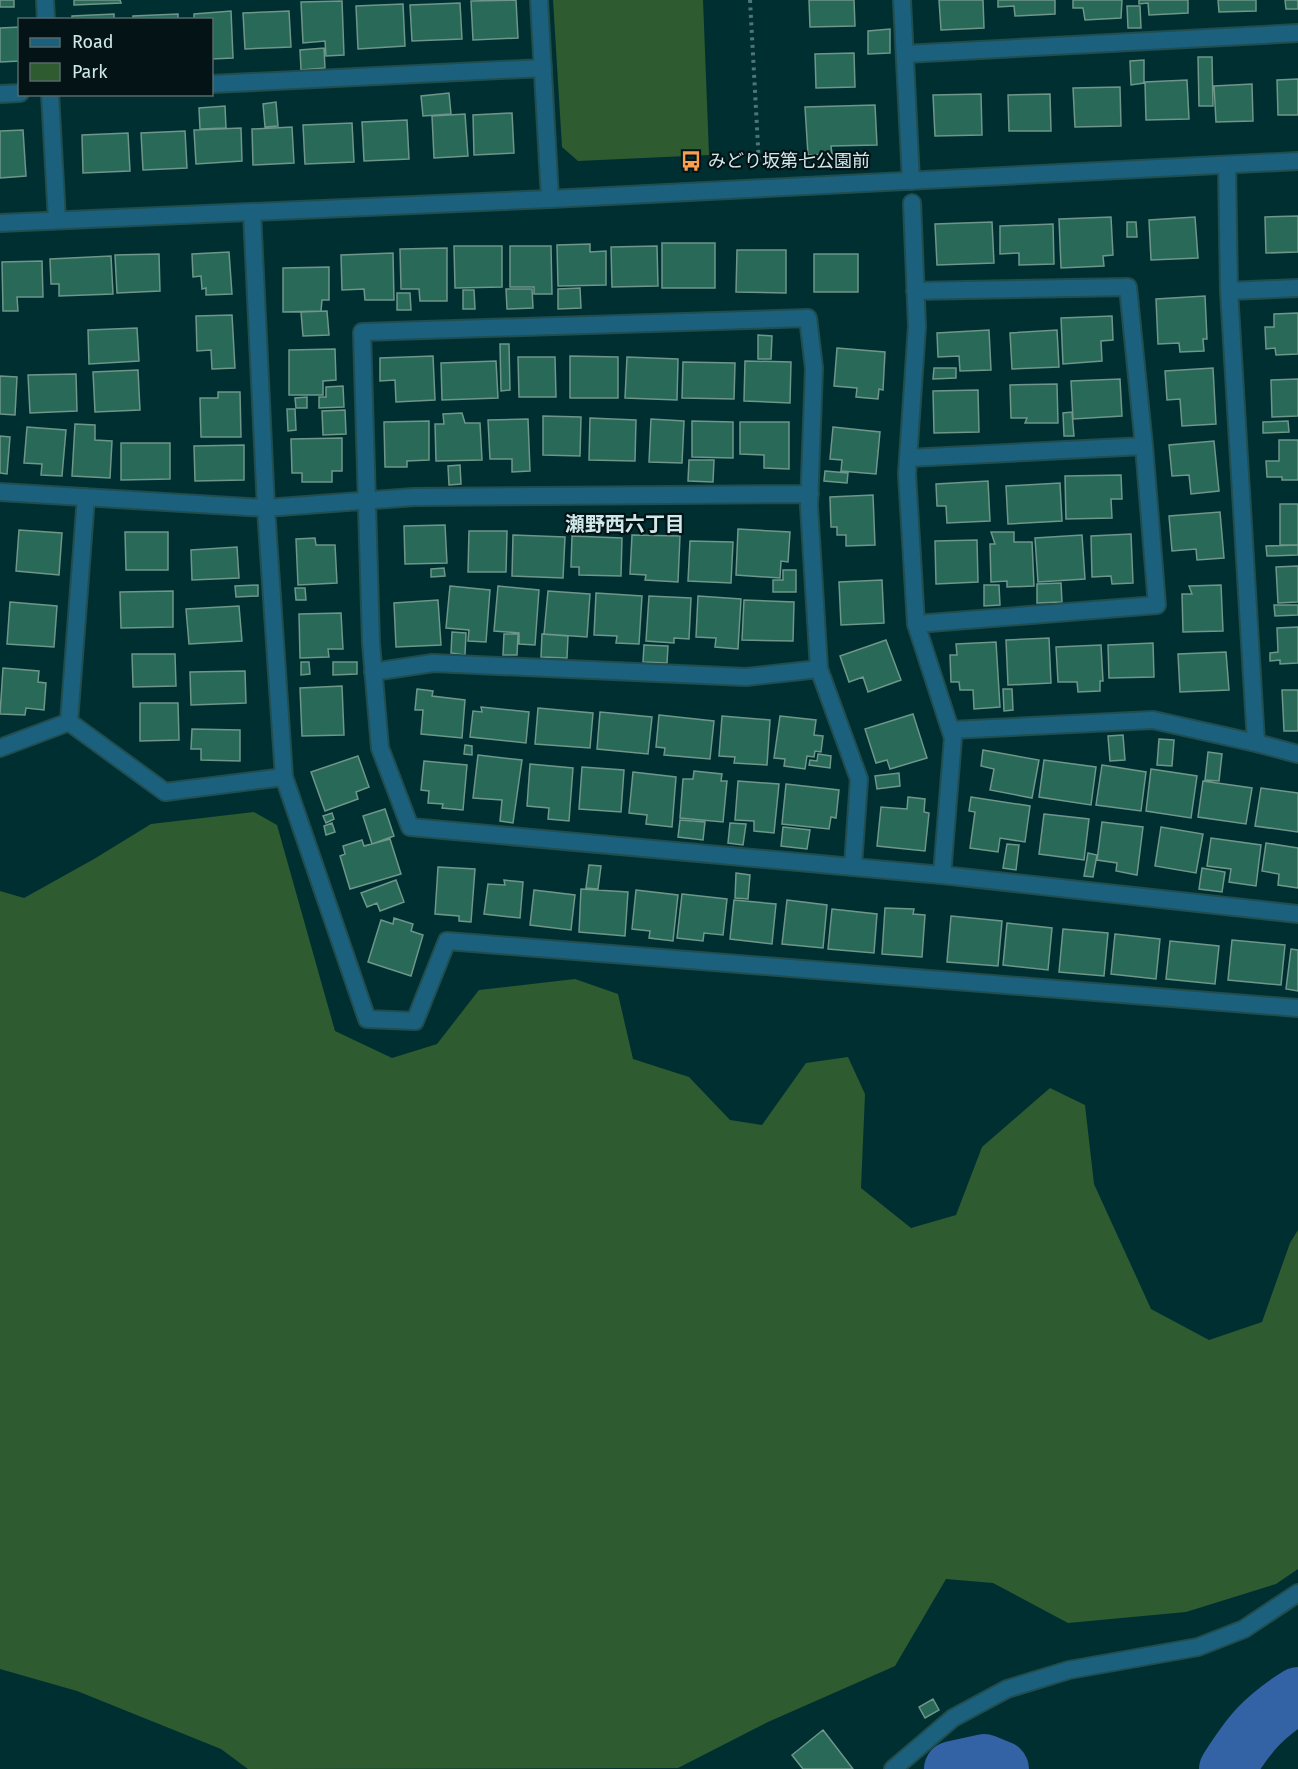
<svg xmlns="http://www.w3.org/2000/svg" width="1298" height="1769" font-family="'Fira Sans','Noto Sans JP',sans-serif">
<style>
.green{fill:#2e5b2f}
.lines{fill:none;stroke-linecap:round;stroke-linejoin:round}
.river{stroke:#3362a5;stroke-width:56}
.building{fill:#296958;stroke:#6e9689;stroke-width:1.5}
.minor-casing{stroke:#214d4f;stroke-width:20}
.tertiary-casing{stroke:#214d4f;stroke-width:20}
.path{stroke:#4f7578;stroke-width:4;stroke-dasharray:3 4.5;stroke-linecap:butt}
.minor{stroke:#1b617d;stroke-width:16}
.tertiary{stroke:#1b617d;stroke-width:16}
.labels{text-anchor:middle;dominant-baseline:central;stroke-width:4.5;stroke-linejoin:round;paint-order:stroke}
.poi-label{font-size:18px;fill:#d1e8ea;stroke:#041416;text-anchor:start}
.neighbourhood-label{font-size:20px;font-weight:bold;fill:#d1e8ea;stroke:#041416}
</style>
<rect width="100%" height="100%" fill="#002f32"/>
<path class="green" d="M553,0H703L709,155L578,161L562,147Z
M254,812L277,825L335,1031L392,1058L437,1044L479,990L575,979L618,994L633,1059L689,1077L730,1120L762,1125L806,1063L848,1057L865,1094L861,1188L911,1228L956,1215L982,1147L1050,1088L1085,1105L1094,1184L1151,1309L1209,1340L1262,1322L1290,1243L1298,1230V1569L1276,1584L1186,1612L1068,1623L993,1583L946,1579L895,1666L768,1722L678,1768L248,1769L221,1749L77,1691L0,1669V891L24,898L94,859L151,824Z"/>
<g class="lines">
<path class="river" d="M952,1769L984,1762L1001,1769
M1227,1769C1250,1733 1262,1718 1298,1695"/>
</g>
<path class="building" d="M0,0H14V7H0Z
M74,0H120L121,3L74,5Z
M516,0L518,38L473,40L471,1Z
M809,0H854L855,26L810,27Z
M939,0H983L984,28L941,30Z
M998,0H1055V14L1015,16L1014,6L998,7Z
M1073,0H1122L1121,18L1085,20L1083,8H1073Z
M1139,0H1188V13L1149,15L1148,3L1139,4Z
M1218,0H1256V11L1219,12Z
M1285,0H1298V9H1286Z
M342,1L344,55L326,56L325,41L303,43L301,2Z
M460,3L462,39L412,41L410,5Z
M403,4L405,46L358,49L356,6Z
M1127,6H1140L1141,28H1128Z
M231,11L233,58L212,59V20H194V14Z
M289,11L291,47L245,49L243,13Z
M114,14V20H72V16Z
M178,14V20H133V16Z
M20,27V61L0,62V28Z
M890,29V53L868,54V31Z
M324,48L325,68L301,70L300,50Z
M854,53L855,87L816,88L815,54Z
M1198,57H1212L1213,106H1199Z
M1144,60V83L1131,85L1130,61Z
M1298,79V115H1278L1277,80Z
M1187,80L1189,119L1146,120L1145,82Z
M1252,84L1253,121L1216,122L1214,86Z
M1120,87L1121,126L1075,127L1073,88Z
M449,93L451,114L423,116L421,96Z
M981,94L982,135L935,136L933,95Z
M1050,94L1051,131H1009L1008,95Z
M276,102L278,126L265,127L263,104Z
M875,105L877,145L831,146L832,154L808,155L805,107Z
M225,106L226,128L200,129L199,108Z
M512,113L514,153L474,155L473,115Z
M465,114L468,156L434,158L432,116Z
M407,120L409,159L364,161L362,122Z
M352,123L354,162L305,164L303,125Z
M292,127L294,163L253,165L252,129Z
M241,128L242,161L196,164L194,130Z
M23,130L26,176L0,178V131Z
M185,131L187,168L143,170L141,133Z
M128,133L130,171L83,173L82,135Z
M1298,216V252L1266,253L1265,217Z
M1111,217L1113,255L1103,256L1104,266L1061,268L1059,219Z
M1195,217L1198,258L1151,260L1149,220Z
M992,222L994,263L937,265L935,224Z
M1127,222H1136L1137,237H1127Z
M1053,224L1054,264L1019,265V253L1000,254V226Z
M662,243H715V288H662Z
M590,244V252L606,251V285L558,286L557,245Z
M454,246H502V287L455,288Z
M510,246H551L552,294H534V287H510Z
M657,246L658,286L612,287L611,247Z
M447,248V301H420L419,289H401L400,249Z
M737,250H786V293L736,292Z
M229,252L232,294L206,295V288L202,289L201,276L193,277L192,254Z
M393,253L394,300H365L364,289L342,290L341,255Z
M159,254L160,291L117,293L115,255Z
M814,254H858V292H814Z
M111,256L113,294L59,296V284H51L50,259Z
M42,261L43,297H17L18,311H3L2,262Z
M329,267V300H322L321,311L283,312V268Z
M580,288L581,308L558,309V289Z
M506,289H532L533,308L507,309Z
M463,290H474L475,309H463Z
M397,293H410L411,310H397Z
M1205,296L1207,339H1203L1204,351L1180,352L1179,343L1158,344L1156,299Z
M327,311L329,335L303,336L301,312Z
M1298,313V354L1276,355L1275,348L1266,349L1265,327H1274V314Z
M232,315L235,368L212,369L211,350L197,351L196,316Z
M1112,316L1113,340L1101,341L1102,361L1063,364L1061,318Z
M137,328L139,361L89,364L88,330Z
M989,330L991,370L960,371L959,356L938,357L937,333Z
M1057,330L1059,367L1012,369L1010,333Z
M758,335L772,336L771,359H758Z
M500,344H509L510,390L501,391Z
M837,348L885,352L883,390L879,389L878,399L856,397L857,388L834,386Z
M335,349L336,380L323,381V395H289V350Z
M433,356L435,400L396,402L395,380L380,381V358Z
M570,356L618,357V398H570Z
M518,357H555L556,397H519Z
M627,357L678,359L677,400L625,398Z
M496,361L498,398L442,400L441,363Z
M745,361L791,362L790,403L744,401Z
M683,362L735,363L734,399L682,398Z
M934,368H956V378L933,379Z
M1213,368L1216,424L1182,426L1180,399L1167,400L1165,371Z
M138,370L140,410L95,412L93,372Z
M76,374L77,411L30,413L28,375Z
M0,376L17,377L15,415L0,414Z
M1120,379L1122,416L1073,419L1071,381Z
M1298,379V416L1272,417L1271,380Z
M1057,384L1058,423H1025L1027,418H1011L1010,385Z
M343,386L344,407L319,408V397H326V387Z
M978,390L979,432L934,433L933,391Z
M218,392H240L241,437H201L200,398H218Z
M307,397V408H296L295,398Z
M287,409H295L296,430L288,431Z
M345,410L346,434L323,435L322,411Z
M1072,412L1074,436H1064L1063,413Z
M462,413L465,423H480L482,460L436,461L435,424H444L443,414Z
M543,416L581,417L580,456L543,455Z
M590,418L636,420L635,461L589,460Z
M528,419L530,471L512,472V459H490L488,420Z
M651,419L684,421L682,463L649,462Z
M429,421V460L407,461V467H385L384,422Z
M692,421L733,422V458L692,457Z
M1288,421L1289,432L1263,433V422Z
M740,422H789V469L764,468V455L740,454Z
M75,424L95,425V440L112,441L110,478L72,476Z
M27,427L66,430L62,476L41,475L42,464L24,463Z
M833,427L880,432L876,474L841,471L842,460L830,459Z
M0,436L10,437L7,474L0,473Z
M342,438V471H332V482H302V473H292L291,439Z
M1279,440H1298V480H1282V477H1267L1266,461H1279Z
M1214,441L1219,491L1191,494L1189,475L1172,476L1169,445Z
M121,443H170V479L121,480Z
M244,445V480L195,481L194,446Z
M689,460H714L713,482L688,481Z
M460,465L461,484L449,485L448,466Z
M825,471L848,473L847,483L824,481Z
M1121,475L1122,499H1111L1112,518L1066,519L1065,476Z
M988,481L990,521L947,523L946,506H937L936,484Z
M1060,483L1062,521L1008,524L1006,486Z
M873,495L875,545L846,546V535H837V527H831L830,497Z
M1280,504H1298V545H1280Z
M1220,512L1224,558L1197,560L1196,549L1172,551L1169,516Z
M445,525L447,563L405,564L404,526Z
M738,529L790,532L788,562L781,561L780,578L736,575Z
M19,530L62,533L59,575L16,571Z
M469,531H507L506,572H468Z
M125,532H168V570H126Z
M991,532H1014V542H1032L1034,586L1007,587V581L991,582L990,544H995Z
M1131,534L1133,583L1112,584L1111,576L1092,577L1091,536Z
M513,535L565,537L563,578L512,576Z
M632,535L680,536L678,582L645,580L646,575L630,574Z
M1082,535L1085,579L1038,582L1035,538Z
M572,536L622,538L621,576L579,575V567H571Z
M315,538L316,545H335L337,583L298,585L296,539Z
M977,540L978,582L936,584L935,541Z
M690,541L733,542L731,583L688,581Z
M1298,545V555L1267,556L1266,546Z
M237,547L239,578L192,580L191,550Z
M1298,566V602L1278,603L1276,567Z
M444,568L445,576L431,577V569Z
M783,570H796V592H773V580H783Z
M882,580L884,623L841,625L839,582Z
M1061,583L1062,602L1037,603V584Z
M258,585V596L236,597L235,586Z
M984,585H999L1000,605L984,606Z
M1221,585L1223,631L1183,632L1182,594H1192L1189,586Z
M450,586L490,590L486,642L468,641L469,630L446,628Z
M498,586L539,590L535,645L519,644V633L494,631Z
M295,588H305L306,600H296Z
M173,591V627L121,628L120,592Z
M548,591L590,594L587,637L544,634Z
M596,593L642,596L639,644L616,643L617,636L594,635Z
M649,596L691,598L689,639L674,638V643L646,641Z
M698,596L741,599L738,649L715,647L716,638L696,637Z
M438,600L441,645L396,647L394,603Z
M744,600L794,602L793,641L742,640Z
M10,602L57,606L54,647L7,644Z
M1274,605H1298V615L1275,616Z
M239,606L242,641L189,644L186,609Z
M341,613L343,649H328L329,657L300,658L299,614Z
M1298,627V663L1280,664V660L1270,661V653L1278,652L1277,628Z
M452,632L466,633L465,655L451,653Z
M504,634H518L517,655H503Z
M542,634L568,636L567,658L541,657Z
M1049,638L1051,683L1008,685L1006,640Z
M886,640L901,680L868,692L863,677L849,682L840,656Z
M996,642L1000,707L974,709L973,690H960L959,682H951L950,655H957L956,644Z
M1153,643L1154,677L1109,678L1108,645Z
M644,645L668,646L667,663L643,662Z
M1101,645L1103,681H1100V691L1078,692L1077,682H1058L1056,647Z
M1226,652L1229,690L1180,692L1178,654Z
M132,654H175L176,686L133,687Z
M301,662H309L310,674L301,675Z
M333,662H357V674L333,675Z
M3,668L39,671L38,682L46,683L44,710L26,708L25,715L0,714Z
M245,671L246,703L191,705L190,672Z
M342,686L344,735L302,736L300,688Z
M417,689L433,691L432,696L465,700L462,738L421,734L423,710H415Z
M1003,689H1012L1013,710L1004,711Z
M1282,690H1298V731H1284Z
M140,703H178L179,740L140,741Z
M481,707L529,712L526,743L470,737L473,711L482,712Z
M538,708L593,713L590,748L535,744Z
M600,712L652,717L648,754L597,749Z
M913,714L927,758L890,769L887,760L876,763L865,729Z
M659,715L714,721L710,759L664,755L665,748L656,747Z
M722,716L770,720L767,765L734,763L735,757L719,756Z
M780,716L816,720L814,735L823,736L821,752L815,751L814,757L807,756L805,769L784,766L785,759L774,758Z
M192,729L240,730V761L201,760V749H191Z
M1123,735L1125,760L1110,761L1108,736Z
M1159,739L1174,740L1172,766L1157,765Z
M465,745L472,746V755L464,754Z
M983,750L1039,760L1032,798L990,790L994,769L981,766Z
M1208,752L1222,754L1219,781L1205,780Z
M818,754L831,756L830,768L809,765L810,760L817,761Z
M478,755L522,760L513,823L500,821L502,800L473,798Z
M358,756L369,787L356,792L358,799L325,811L311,772Z
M1044,760L1096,767L1091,805L1039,797Z
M424,761L467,765L463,810L442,808L443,804L428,803L429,791L421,790Z
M530,764L573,768L569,821L548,819L549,808L527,806Z
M1102,765L1146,772L1141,811L1096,805Z
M582,767L624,770L621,812L579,809Z
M1151,769L1197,776L1191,818L1146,811Z
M694,771L722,774L721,781H727L723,822L680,818L683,779H693Z
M633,772L676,777L672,827L646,824L647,815L629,813Z
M899,773L900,786L877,789L875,776Z
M738,781L779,784L774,833L754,831V821L735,820Z
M1203,781L1252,788L1246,824L1198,817Z
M786,784L839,790L836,818L831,817L829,829L782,824Z
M1261,788L1298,793V832L1255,826Z
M908,797L925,799L924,812L929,813L925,851L877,846L881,807L907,809Z
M971,797L1030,806L1025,842L1000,838L998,852L970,848L975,812L969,811Z
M385,809L394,836L372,844L363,816Z
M332,813L334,819L326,823L323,816Z
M1044,814L1089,819L1084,860L1039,854Z
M680,820L705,822L703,840L678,837Z
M1102,822L1143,827L1137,875L1116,871L1117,863L1097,860Z
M332,823L335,832L326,835L324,826Z
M730,823L746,824L743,845L728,843Z
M783,827L810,830L807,849L781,846Z
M1161,827L1203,834L1196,873L1155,866Z
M1211,838L1261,845L1256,886L1229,882L1231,869L1207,866Z
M390,839L401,874L350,889L340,856L345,854L343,846L362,840L364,846Z
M1266,843L1298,848V888L1278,885L1279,874L1262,871Z
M1007,844L1019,845L1016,870L1003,868Z
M1088,853L1097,855L1093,877L1084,876Z
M589,865L601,866L598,889L586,888Z
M438,867L475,869L471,922L459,921V916L435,914Z
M1202,868L1225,872L1222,892L1199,889Z
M736,873L750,875L748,899L735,898Z
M396,880L404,902L380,911L377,903L367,907L361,893Z
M504,880L523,882L520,918L484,914L488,884L505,885Z
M581,889L628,892L625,936L579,932Z
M534,890L575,895L571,930L530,925Z
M636,890L678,895L673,941L649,938L650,931L632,929Z
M682,894L727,899L723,935L704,933L703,941L677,938Z
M734,900L776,904L772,944L730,939Z
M787,900L827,905L823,948L782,944Z
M885,908L914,909L913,914L925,915L922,957L882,954Z
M832,909L877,914L874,953L828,949Z
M951,916L1002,921L998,966L947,962Z
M394,918L413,924L411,931L423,935L411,976L368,962L381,920L393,924Z
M1007,923L1052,928L1048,970L1003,965Z
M1063,929L1108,933L1104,976L1059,972Z
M1115,934L1160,939L1156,979L1111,974Z
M1232,940L1285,945L1281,985L1228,980Z
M1170,941L1219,946L1215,984L1166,979Z
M1291,949L1298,950V991L1286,989Z
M933,1699L939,1710L925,1718L919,1707Z
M823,1730L853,1769H803L792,1755Z"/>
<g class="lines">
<g class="minor-casing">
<path id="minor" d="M45,0L46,20
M539,0L550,199
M902,0L911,181
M905,54L1298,33
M212,84L543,68
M0,94L20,93
M50,94L57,220
M1227,165L1229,291L1256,743L1298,754
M912,203L917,326L907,474L916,624L953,738L942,875
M252,212L266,508L284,777L367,1019L415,1021L447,941L1298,1008
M1229,291L1298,288
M908,458L1144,446L1128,287L915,291
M0,492L266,508L414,497L810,494
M916,624L1157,605L1144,446
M373,672L433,663L746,677L819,669
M69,722L86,497
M951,730L1153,720L1256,743
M0,748L69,722L165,792L284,777
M853,866L859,779L819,669L809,506L814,368L808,318L362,332L371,643L380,748L410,827L942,875L1298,914
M893,1769L953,1718L1007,1689L1069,1670L1198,1647L1244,1629L1298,1593"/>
</g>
<g class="tertiary-casing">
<path id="tertiary" d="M0,223L550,199L1298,161"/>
</g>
<path class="path" d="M750,0L759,164"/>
<use href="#minor" class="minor"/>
<use href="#tertiary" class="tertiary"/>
</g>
<defs>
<g id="bus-bare" transform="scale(1.62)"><path d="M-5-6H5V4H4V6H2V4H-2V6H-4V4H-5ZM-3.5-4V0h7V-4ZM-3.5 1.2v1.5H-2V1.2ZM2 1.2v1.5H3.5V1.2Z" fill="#fa9f4f" stroke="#041416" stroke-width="2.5" paint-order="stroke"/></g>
</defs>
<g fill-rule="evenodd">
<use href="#bus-bare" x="691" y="161"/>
</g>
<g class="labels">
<g class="poi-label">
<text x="708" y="161">みどり坂第七公園前</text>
</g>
<g class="neighbourhood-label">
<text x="625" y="524">瀬野西六丁目</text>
</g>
</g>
<rect x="18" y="18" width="195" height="78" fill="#041416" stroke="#56696b" stroke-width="1.5"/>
<rect x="30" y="38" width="30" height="9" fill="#1b617d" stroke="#56696b" stroke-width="1.5"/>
<text x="72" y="48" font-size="18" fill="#d1e8ea">Road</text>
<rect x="30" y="63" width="30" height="18" fill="#2e5b2f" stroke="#56696b" stroke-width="1.5"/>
<text x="72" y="78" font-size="18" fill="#d1e8ea">Park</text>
</svg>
